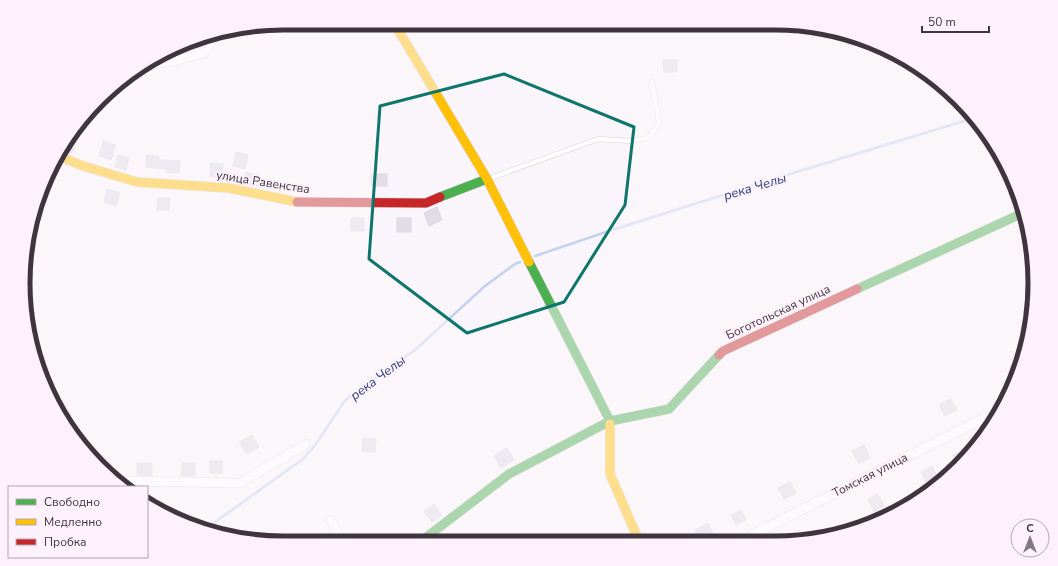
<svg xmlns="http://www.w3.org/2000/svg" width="1058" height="566" font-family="'Nunito Sans',sans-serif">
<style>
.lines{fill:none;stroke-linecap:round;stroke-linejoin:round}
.stream{stroke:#c5d1f0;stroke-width:2.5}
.building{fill:#e1dce6;stroke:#dbd7df}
.lane-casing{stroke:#dad2d9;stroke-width:5.5}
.street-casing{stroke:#dad2d9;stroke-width:10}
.fast-casing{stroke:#dad2d9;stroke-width:10}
.slow-casing{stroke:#dad2d9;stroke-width:10}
.jam-casing{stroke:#dad2d9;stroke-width:10}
.lane{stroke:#fefefe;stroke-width:4.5}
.street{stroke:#fefefe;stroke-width:9}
.fast{stroke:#4caf50;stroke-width:9}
.slow{stroke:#ffc107;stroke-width:9}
.jam{stroke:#c62828;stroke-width:9}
.marked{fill:none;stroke:#0f766e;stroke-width:3;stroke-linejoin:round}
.labels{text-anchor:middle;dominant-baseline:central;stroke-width:4;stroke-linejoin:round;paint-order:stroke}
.street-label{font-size:12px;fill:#40353f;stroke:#fdf2fb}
.water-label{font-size:13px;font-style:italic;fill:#2a4075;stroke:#fdf2fb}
.rim{fill:none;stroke:#40353f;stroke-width:5}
</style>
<rect width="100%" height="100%" fill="#faf5fa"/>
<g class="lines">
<path class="stream" d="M535,256L609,231L767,181L974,118
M204,530L303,459L316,444L343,403L349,397L415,350L485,286L515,264L520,262"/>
</g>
<path class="building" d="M663,60H677V72H664Z
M67,139L76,143L72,153L62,149Z
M103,141L116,145L111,160L99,156Z
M236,152L248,155L245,169L233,166Z
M118,155L129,158L126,170L115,167Z
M147,155L159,156V160L180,161L179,173L166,172V169L146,167Z
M211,163L223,164L222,177H210Z
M246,172L258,175L256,185L244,183Z
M371,174H387V186H371Z
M107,189L120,193L116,206L104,202Z
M158,198H170L169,210H157Z
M437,207L442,220L429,226L424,213Z
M351,218H364V231H351Z
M397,218H411V232H397Z
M951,399L957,410L945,416L939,404Z
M252,435L259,447L247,454L239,442Z
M363,438L376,439L375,452L362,451Z
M864,445L870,458L859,464L852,451Z
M507,448L514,460L501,468L494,456Z
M965,449L968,456L958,466L953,455Z
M210,461H222V473H210Z
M137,463H152V476L137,475Z
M182,463H195V476H181Z
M932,466L938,478L927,484L921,472Z
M790,482L796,493L784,499L778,488Z
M878,494L884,506L874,512L868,499Z
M434,504L442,515L432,522L424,512Z
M741,510L746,520L736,525L731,515Z
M708,523L714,536L704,541H700L695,530Z"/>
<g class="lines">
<g class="lane-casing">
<path id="lane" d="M488,179L598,139L630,141L649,138L659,122L652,82"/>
</g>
<g class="street-casing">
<path id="street" d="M147,65L174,61L203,53L217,34
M119,481L240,483L306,444
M331,520L342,542
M740,541L1000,410"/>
</g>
<g class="fast-casing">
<path id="fast" d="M440,197L487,179
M529,262L610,421V424
M857,289L1023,213
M420,542L509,474L610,421L669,409L719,355"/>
</g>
<g class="slow-casing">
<path id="slow" d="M394,23L487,179L529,262
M59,156L83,166L137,182L229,188L297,202
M610,424V474L639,541"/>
</g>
<g class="jam-casing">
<path id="jam" d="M297,202L426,203L440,197
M719,355L723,351L857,289"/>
</g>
<use href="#lane" class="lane"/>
<use href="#street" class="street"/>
<use href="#fast" class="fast"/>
<use href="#slow" class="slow"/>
<use href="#jam" class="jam"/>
</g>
<path d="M0 0H1058V566H0ZM504,74L634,127L625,205L564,302L467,333L369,259L380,106Z" fill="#faf5fa" fill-opacity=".55" fill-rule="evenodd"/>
<path class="marked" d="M504,74L634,127L625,205L564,302L467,333L369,259L380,106Z"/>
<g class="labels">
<g class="street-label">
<text transform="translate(263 182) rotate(9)">улица Равенства</text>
<text transform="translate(778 312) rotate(-25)">Боготольская улица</text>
<text transform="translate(870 475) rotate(-27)">Томская улица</text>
</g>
<g class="water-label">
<text transform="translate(755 187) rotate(-17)">река Челы</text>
<text transform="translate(378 378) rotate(-37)">река Челы</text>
</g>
</g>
<path d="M0 0H1058V566H0ZM283 30H775A253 253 0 0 1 1028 283V283A253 253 0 0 1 775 536H283A253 253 0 0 1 30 283V283A253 253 0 0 1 283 30Z" fill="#fdf2fb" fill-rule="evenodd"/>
<path class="rim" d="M283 30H775A253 253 0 0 1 1028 283V283A253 253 0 0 1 775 536H283A253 253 0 0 1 30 283V283A253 253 0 0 1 283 30Z"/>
<rect x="8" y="486" width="140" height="72" fill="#fdf2fb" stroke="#b1a6b0"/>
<rect x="16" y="499" width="20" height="6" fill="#4caf50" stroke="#b1a6b0"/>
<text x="44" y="506" font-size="12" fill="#40353f">Свободно</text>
<rect x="16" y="519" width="20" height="6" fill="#ffc107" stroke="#b1a6b0"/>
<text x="44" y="526" font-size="12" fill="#40353f">Медленно</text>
<rect x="16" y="539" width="20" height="6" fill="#c62828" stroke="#b1a6b0"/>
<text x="44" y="546" font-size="12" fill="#40353f">Пробка</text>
<g transform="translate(1030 538)"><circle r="19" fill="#fdf2fb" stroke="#b1a6b0"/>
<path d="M0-3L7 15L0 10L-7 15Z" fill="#817880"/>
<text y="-6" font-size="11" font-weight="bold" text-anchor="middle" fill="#40353f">С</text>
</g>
<path d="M922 26v6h67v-6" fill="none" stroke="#40353f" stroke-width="2"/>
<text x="928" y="26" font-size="12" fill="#40353f" stroke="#fdf2fb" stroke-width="3" paint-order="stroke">50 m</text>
</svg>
